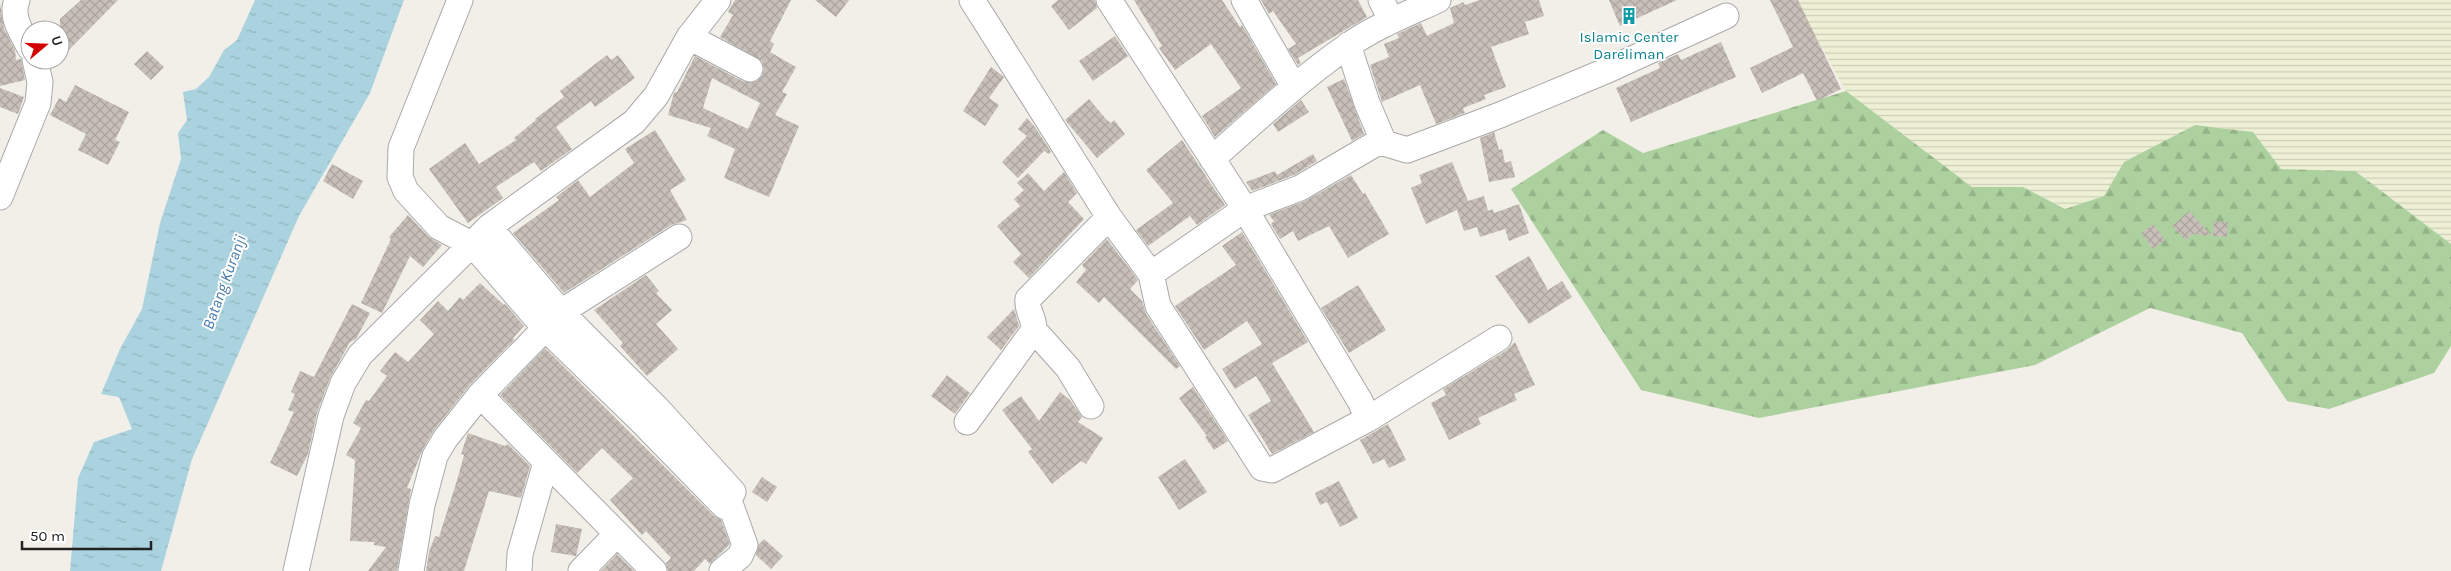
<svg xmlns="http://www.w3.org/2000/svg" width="2451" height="571" font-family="Karla,sans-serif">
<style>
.farmland{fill:url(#farmland-rules)}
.forest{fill:url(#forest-firs)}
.water{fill:url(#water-ripples)}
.building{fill:url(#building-cross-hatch);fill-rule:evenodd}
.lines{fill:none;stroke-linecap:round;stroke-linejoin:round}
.minor-casing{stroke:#a9a9a9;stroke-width:27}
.minor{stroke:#fff;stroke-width:25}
.labels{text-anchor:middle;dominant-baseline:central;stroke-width:4;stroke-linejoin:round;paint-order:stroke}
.culture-label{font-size:15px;fill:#0d838f;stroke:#fff}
.water-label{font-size:16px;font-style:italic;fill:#4a7aab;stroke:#fff}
</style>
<defs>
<pattern id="farmland-rules" width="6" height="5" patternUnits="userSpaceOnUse" patternTransform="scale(1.25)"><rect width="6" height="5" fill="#eef0d5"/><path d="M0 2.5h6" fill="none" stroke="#ccceb7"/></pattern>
<pattern id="forest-firs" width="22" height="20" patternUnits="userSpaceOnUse" patternTransform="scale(1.25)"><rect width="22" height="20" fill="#add19e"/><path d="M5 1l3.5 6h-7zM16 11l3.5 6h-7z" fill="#95b388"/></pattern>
<pattern id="water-ripples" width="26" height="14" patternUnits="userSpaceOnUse" patternTransform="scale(1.25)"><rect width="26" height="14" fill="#aad3df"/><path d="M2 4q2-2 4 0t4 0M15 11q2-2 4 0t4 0" fill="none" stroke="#92b5bf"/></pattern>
<pattern id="building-cross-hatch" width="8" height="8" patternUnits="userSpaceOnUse" patternTransform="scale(1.25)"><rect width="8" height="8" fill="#c7bfb8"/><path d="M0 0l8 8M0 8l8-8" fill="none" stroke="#aba49e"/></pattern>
</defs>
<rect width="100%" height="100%" fill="#f2efe9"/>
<path class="farmland" d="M1795,0H2451V244L2355,171L2281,170L2253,132L2195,125L2124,162L2104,196L2065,209L2023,187H1972L1846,91Z"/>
<path class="forest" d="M1846,91L1972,187H2023L2065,209L2104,196L2124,162L2195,125L2253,132L2281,169L2355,171L2451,244V346L2434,373L2329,409L2287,401L2242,333L2150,308L2035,365L1759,418L1641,390L1511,189L1603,130L1643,153Z"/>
<path class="water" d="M255,0H404L370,93L299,216L192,459L161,571H70L78,478L94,442L132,429L119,397L101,394L120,349L142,309L160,223L181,159L178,133L187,120L183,92L196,89L209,77L224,50L237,40Z"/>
<path class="building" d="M81,0H118L60,59V19Z
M735,0H791L770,41L774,44L770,52L796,67L782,92L787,94L775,115L799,126L769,197L724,178L735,149L707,136L711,128L668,115L674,93L677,92L695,56L744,82L757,81L762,76L764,69L762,61L720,37L733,15L728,12ZM712,78L760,103L748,129L703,108Z
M815,0H849L836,17Z
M1058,0H1095L1097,8L1069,30L1051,6Z
M1134,0H1222L1240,27L1242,25L1276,84L1215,137L1202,116L1241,88L1211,44L1175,70L1159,48L1162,46Z
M1261,0H1358L1367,17L1298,58L1301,63L1298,65L1288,49L1296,44L1273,11L1269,14Z
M1480,0H1539L1544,16L1525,22L1529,34L1491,47L1506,87L1484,95L1486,99L1463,108L1465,113L1436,124L1420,85L1382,102L1370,65L1389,57L1384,44L1399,38L1397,34L1421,23L1427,36L1454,23L1450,8L1463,2L1465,5Z
M1609,0H1677L1620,26Z
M1770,0H1798L1841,89L1817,101L1803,73L1762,93L1750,68L1793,47Z
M0,3L4,29L15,50L16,60L21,59L25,80L0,86Z
M1115,36L1128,56L1093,81L1079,61Z
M1721,42L1736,77L1631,122L1616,88L1660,68L1658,63L1678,54L1681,60Z
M147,51L164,67L151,80L134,64Z
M607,55L611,60L618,55L635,78L595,107L591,101L556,127L572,149L541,171L534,162L496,187L503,198L468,223L429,169L465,143L479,164L516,140L514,138L536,120L535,119L564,97L560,91Z
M991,67L1004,77L989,98L999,105L985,126L963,111Z
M1344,79L1364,134L1352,141L1327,87Z
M75,85L129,112L115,140L120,142L108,165L78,150L86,134L50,115L59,98L66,102Z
M0,88L24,97L18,114L0,107Z
M1089,99L1106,119L1111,123L1114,120L1125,134L1097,158L1065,120Z
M1301,100L1309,112L1278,132L1273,124Z
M1027,118L1035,127L1051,152L1049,154L1044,151L1018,178L1002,162L1027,136L1018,129Z
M655,130L686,180L670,190L687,220L671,225L564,293L513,233L559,200L556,197L578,180L590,197L634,163L625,149Z
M1494,132L1499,150L1502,149L1505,163L1511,161L1515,177L1489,182L1480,138Z
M1182,140L1225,205L1197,225L1190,216L1148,246L1136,230L1173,203L1146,170Z
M1313,154L1317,161L1294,175L1252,191L1246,182L1275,171L1277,175Z
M1452,162L1468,201L1484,196L1488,211L1493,209L1494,213L1519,204L1529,233L1509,241L1505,229L1480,237L1477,227L1464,231L1457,210L1426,224L1411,188L1422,183L1419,175Z
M332,164L363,181L353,199L323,181Z
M1064,172L1077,193L1068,202L1084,219L1029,278L1013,262L1021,254L997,226L1020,206L1014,199L1024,190L1017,183L1028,173L1044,191Z
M1351,175L1363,194L1365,193L1389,234L1348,258L1329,226L1298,241L1293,231L1280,239L1271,224L1274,221L1269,215L1307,200Z
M2189,211L2212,236L2192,234L2186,240L2172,226Z
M408,215L429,237L442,245L423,267L410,256L382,313L361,303L391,239L389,237Z
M2214,221L2228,222L2227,237L2213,236Z
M2153,224L2165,240L2153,249L2141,233Z
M1242,232L1308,342L1272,363L1314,432L1272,454L1248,415L1271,401L1256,376L1235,389L1222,369L1262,344L1247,321L1204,350L1175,306L1236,265L1222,246Z
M1107,239L1138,280L1130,289L1142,301L1146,314L1180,366L1176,369L1104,297L1099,303L1076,282L1086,270L1082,265Z
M1529,256L1548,290L1562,281L1572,297L1529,324L1495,276Z
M646,275L659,291L656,293L672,310L656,324L678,349L647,376L620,346L623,343L594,310Z
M480,283L504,305L505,304L524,326L513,338L514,340L469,386L434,430L423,449L407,488L411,489L397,571H368L386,547L374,545V542L350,541L355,460L346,455L361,428L353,423L366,400L369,401L387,376L380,371L395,352L408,362L434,334L420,320L438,301L448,311L460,297L463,300Z
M1358,285L1386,330L1349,353L1321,308Z
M352,304L370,313L356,339L350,342L330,378L317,413L308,454L297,476L270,463L294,412L288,410L295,394L291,392L300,371L314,377Z
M1014,309L1019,326L1001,350L987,337Z
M1515,342L1535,385L1514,394L1517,400L1478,418L1481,424L1449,440L1431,403L1446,395L1443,389L1507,350Z
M545,348L713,515L721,520L730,544L710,564L705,559L694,571H668L666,563L671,558L646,531L642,535L610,500L633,478L602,448L577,473L500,395Z
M947,375L970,393L955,414L931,396Z
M1193,387L1228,441L1214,450L1205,437L1207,436L1179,398Z
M1060,392L1070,400L1082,417L1078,422L1103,438L1086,464L1081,461L1052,484L1028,452L1032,449L1002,410L1021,396L1039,421Z
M1388,424L1406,460L1389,468L1384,459L1373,464L1360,440Z
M468,433L505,446L508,444L530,466L521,498L489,491L464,571H426L429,552L435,536L439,537L458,477L464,455L461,454Z
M1185,459L1207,492L1179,510L1158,477Z
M762,477L777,487L767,502L752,492Z
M1339,481L1358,518L1340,527L1327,502L1320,505L1315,493Z
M556,524L582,529L576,556L551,552Z
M764,539L783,556L771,569L756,555L758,545Z
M617,554L634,571H601Z"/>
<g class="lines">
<g class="minor-casing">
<path id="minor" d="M17,0C10,17 22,33 30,48
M460,0L401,148L400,177L406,191L439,227L473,245L545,328L641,421L723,505L726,507L731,506
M972,0L1109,217L1151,274L1158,306L1262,468L1272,470L1368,419
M1109,0L1245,209L1360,401L1368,419L1499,338
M1244,0L1294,87
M1381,0L1392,21
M689,37L750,69
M1348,45L1367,103L1384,143
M1212,159C1256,120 1299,80 1346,47C1374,27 1407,14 1438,0
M0,197L38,103L40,82L35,60
M489,227L561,312L656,407L733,492
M1151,274L1245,209L1300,188L1375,144L1384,143L1407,150L1500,115L1608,70L1726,16
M1034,330L1068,368L1091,406
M480,395L654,571
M967,422L1034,330C1035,319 1026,310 1028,299L1109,217
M296,571L331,416L343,383L360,355L489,227L634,122L656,96L689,37L718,0
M411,571L422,505L435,456L445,439L480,395L561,312L679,237
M519,571L520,554L546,462
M581,571L617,534
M722,571L740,556L745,545L731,506"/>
</g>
<use href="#minor" class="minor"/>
</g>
<defs>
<g id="building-bare" transform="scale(1.35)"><path d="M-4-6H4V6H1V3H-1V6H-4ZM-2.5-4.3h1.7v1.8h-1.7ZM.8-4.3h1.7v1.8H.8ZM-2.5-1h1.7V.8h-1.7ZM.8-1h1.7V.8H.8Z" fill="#0f9aa8" stroke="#fff" stroke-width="2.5" paint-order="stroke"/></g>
</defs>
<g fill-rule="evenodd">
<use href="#building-bare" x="1629" y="16"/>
</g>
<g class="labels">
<g class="culture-label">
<text x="1629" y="37">Islamic Center<tspan x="1629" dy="17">Dareliman</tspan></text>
</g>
<g class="water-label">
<text transform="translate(224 282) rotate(-70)">Batang Kuranji</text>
</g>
</g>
<g transform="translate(45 45) rotate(71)"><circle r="24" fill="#ffffff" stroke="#a7a7a7"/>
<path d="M0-4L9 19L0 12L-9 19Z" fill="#d40000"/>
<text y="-8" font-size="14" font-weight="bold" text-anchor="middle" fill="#222222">U</text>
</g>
<path d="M22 541v8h129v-8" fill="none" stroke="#222222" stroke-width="2.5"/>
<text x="30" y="541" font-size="15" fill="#222222" stroke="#ffffff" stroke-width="4" paint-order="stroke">50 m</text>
</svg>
